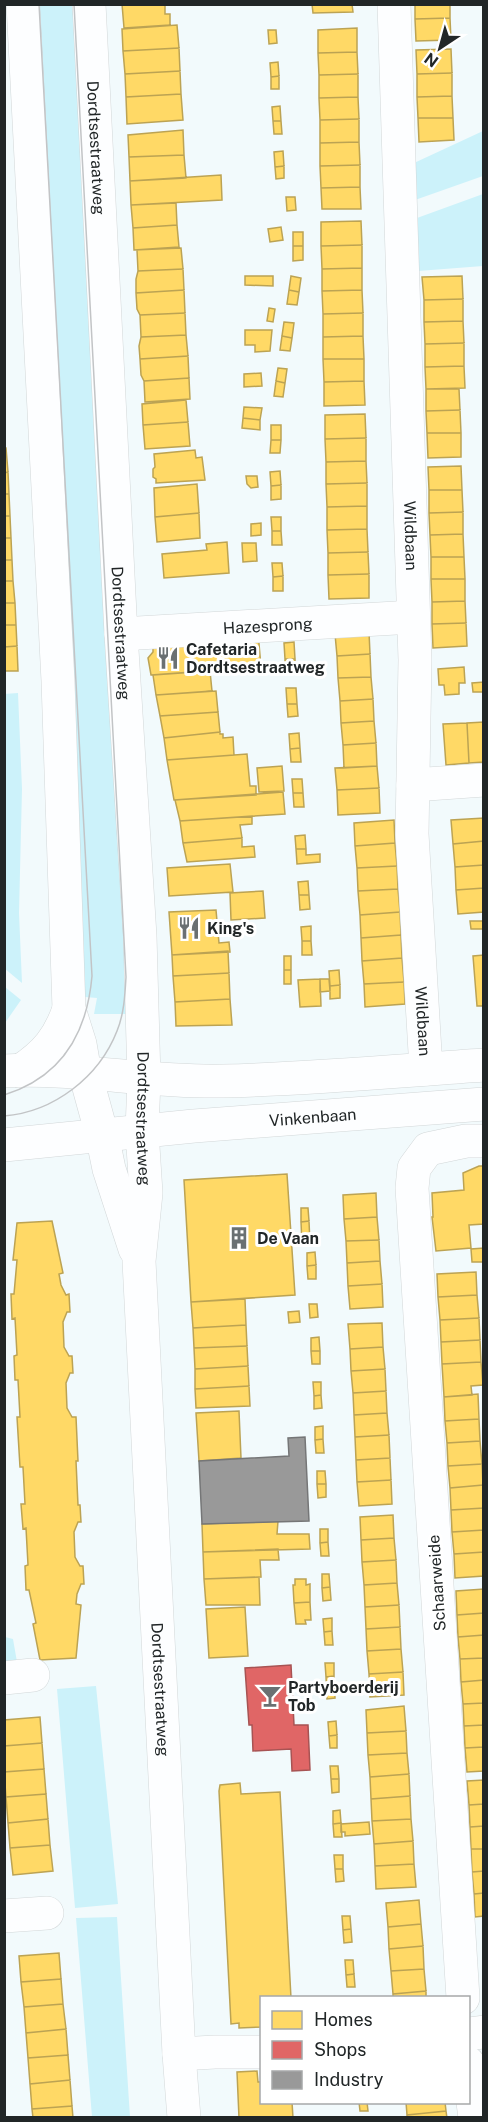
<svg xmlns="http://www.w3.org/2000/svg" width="488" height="2122" font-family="'Public Sans',sans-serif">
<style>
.green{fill:#ccf2fa}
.homes{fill:#ffd966;stroke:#bca353;stroke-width:1.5}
.shops{fill:#e06666;stroke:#a75353;stroke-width:1.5}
.industry{fill:#999;stroke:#757677;stroke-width:1.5}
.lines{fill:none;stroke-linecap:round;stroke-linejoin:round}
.minor-casing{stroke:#d2d7d8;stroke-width:34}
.minor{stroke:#fdfeff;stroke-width:33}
.tram{stroke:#c2c4c6;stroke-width:1.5}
.labels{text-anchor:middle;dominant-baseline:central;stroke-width:6;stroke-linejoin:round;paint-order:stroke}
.street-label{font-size:16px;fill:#212627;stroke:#fff}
.poi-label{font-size:16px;font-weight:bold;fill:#212627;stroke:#fff;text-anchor:start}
</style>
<rect width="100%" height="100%" fill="#f2fafc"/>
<path class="green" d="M33,5H82L132,947L127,1014H94L97,998L85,997Z
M483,131V176L415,200L414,163Z
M483,194V266L418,271L417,218Z
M18,693L22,789L19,913L22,983L4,968V694Z
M5,987L21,1000L5,1023Z
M5,1637L13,1639L17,1662L5,1663Z
M96,1686L118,1904L75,1908L57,1689Z
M117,1917L130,2117H92L76,1918Z"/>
<path class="homes" d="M122,4H165V14H170V25L124,28Z
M312,4H352L353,12L313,13Z
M415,4H450V18L415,19Z
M450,18L451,40L416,41L415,19Z
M177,25L179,48L123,51L122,29Z
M357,28V52L318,53V30Z
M268,30H276L277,43L269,44Z
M179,48L180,71L125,74L123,51Z
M451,49L452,73L417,74L416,50Z
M357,52L358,74L319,75L318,53Z
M278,62L279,76L271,77L270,63Z
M180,71L181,94L126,97L125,74Z
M452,73V96L417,97V74Z
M358,74V97L319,98V75Z
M279,76V89H271V77Z
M181,94L183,120L127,124L126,97Z
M452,96L453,118H418L417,97Z
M358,97L359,119L320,120L319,98Z
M280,106L281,121H273L272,107Z
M418,118H453L454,140L419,142Z
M359,119V142L320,143V120Z
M273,121H281L282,134H274Z
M183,130L184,155L129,157L128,135Z
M359,142L360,165L320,166V143Z
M283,151L284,166L275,167L274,152Z
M184,155L186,178L130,181L129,157Z
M360,165V187L321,188L320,166Z
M284,166V178L276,179L275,167Z
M221,175L222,200L131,205L130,181Z
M360,187L361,209H322L321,188Z
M286,197H295L296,210L287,211Z
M176,203L177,225L133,228L131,205Z
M361,221L362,245L321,246V222Z
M177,225L179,247L134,250L133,228Z
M281,227L283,240L270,242L268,229Z
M293,232H303V246H293Z
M362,245V268L322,269L321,246Z
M293,246H303V260L293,261Z
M181,248L183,269L138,271L137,250H134Z
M362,268V290L322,291V269Z
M183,269L184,290L136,293V279L138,271Z
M245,276H273V286L245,285Z
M291,276L301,278L299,292L289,290Z
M462,276L463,299L424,300L422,277Z
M184,290L185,313L140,315L137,309L136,293Z
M289,290L299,292L297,305L287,304Z
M362,290L363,313L323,314L322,291Z
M463,299V321L424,322V300Z
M269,308L275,309L273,322L267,321Z
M185,313L186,335L141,337L140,315Z
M363,313V336L323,337V314Z
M463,321L464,343L425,344L424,322Z
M284,322L294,323L292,338L282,336Z
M245,330H272L270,351L255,352V345H245Z
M186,335L188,356L140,359L139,346L141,337Z
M282,336L292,338L290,351L280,350Z
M363,336L364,359H323V337Z
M464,343V366L425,367V344Z
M188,356L189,378L144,381L141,375L140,359Z
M323,359H364V381L324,382Z
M464,366L465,388L426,389L425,367Z
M278,368L287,369L285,383L276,381Z
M261,373L262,386L244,387V374Z
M189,378L190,399L145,402L144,381Z
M276,381L285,383L283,397L274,396Z
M364,381L365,405L324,406V382Z
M426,389H459L460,410L426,411Z
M186,400L188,422L143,425L142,404Z
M244,407L262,408L260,420L243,418Z
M460,410L461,433H427L426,411Z
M365,414L366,438L325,439V415Z
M243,418L260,420V430L242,428Z
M188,422L190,446L145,449L143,425Z
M271,425H281V440H271Z
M427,433H461V457L428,458Z
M366,438V461L326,462L325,439Z
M271,440H281L280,453H270Z
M4,448H6L8,472L4,473Z
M195,450L196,458L202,457L205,480L156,483V479L153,477V469L155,467L154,454Z
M366,461L367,483L326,484V462Z
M461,466L462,490H429L428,467Z
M280,471L281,485L271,486L270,472Z
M8,472L9,494H4V473Z
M246,476H257L258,487L251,488L247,484Z
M367,483V506L327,507L326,484Z
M197,484L199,513L155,517L154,488Z
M281,485V499L271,500V486Z
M429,490H462L463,512L429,513Z
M4,494H9L10,516H4Z
M367,506V529L327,530V507Z
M463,512V534L430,535L429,513Z
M199,513L200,538L157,542L155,517Z
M4,516H10L11,538H4Z
M271,517H281V531H272Z
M261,523V535L251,536V524Z
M367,529L368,552L328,553L327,530Z
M272,531H281L282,545H272Z
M463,534L464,557H431L430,535Z
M4,538H11L12,560H4Z
M227,542L229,573L164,578L162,554L207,550L206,544Z
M242,543H256L257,561L243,562Z
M368,552L369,574L328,575V553Z
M431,557H464L465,579H431Z
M4,560H12L13,581H4Z
M272,563H282L283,576L273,577Z
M369,574V598L329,599L328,575Z
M283,576V591H273V577Z
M431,579H465V601L432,602Z
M4,581H13L15,603H4Z
M465,601L466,623L432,624V602Z
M4,603H15L16,625H4Z
M466,623L467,646L433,648L432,624Z
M4,625H16L17,646L4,647Z
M258,632L261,667L151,675L148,658L153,652V642Z
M369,632L370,654L337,656L335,634Z
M294,642L295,659H285L284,643Z
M17,646L18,671H4V647Z
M370,654L371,677L338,678L337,656Z
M285,659H295V670L285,671Z
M464,667L465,683H459V694L445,695L444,685H439L438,669Z
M210,671L212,691L156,695L153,675Z
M371,677L373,699L340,701L338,678Z
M484,682V692H473L472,683Z
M286,688H296L297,704H287Z
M216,691L218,712L160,716L156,695Z
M373,699L374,721L341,723L340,701Z
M287,704H297L298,716L288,717Z
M218,712L220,732L164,738L160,716Z
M374,721L376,743L343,745L341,723Z
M484,722V762L469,763L467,723Z
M467,723L469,763L446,765L443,724Z
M220,732V734H223V738L233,737L234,755L167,760L164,738Z
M299,733L300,748L290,749L289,734Z
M376,743L377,766L344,768L343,745Z
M300,748L301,762H291L290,749Z
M247,754L250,786H256V795L174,800L167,760Z
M282,766L284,791L259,792L257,768Z
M377,766L379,788L337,790L335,768Z
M292,779H302L303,793H293Z
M379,788L380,813L338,815L337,790Z
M283,792L285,814L180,821L175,800Z
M293,793H303L304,807H294Z
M252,816V824L240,825L242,838L183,843L180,821Z
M484,818V841L453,844L451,820Z
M394,820L395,843L355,846L354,823Z
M305,835L306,849H296L295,836Z
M242,838V847L254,846L255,857L187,862L183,843Z
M484,841V865L455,867L453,844Z
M395,843L397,866L357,868L355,846Z
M296,849H306V855L320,854V862L297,864Z
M230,864L233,892L169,896L167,868Z
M484,865V888L456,890L455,867Z
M397,866L398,889L358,891L357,868Z
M308,881L309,895H299L298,882Z
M484,888V912L458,914L456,890Z
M398,889L400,912L360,915L358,891Z
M263,891L265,918L231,920L230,893Z
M299,895H309L310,909L300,910Z
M216,910L219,943L229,942L230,952L172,955L169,912Z
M400,912L401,935L361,938L360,915Z
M470,921H483V929H471Z
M311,926V941H302L301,927Z
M401,935L402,958L362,961L361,938Z
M302,941H311L312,955H302Z
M228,951L229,973L173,976L172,955Z
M484,955V1006H477L473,956Z
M284,956H291V970H284Z
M402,958L404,982L364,984L362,961Z
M284,970H291V984H284Z
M339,970L340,985L330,986L329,971Z
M229,973L230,999L175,1002L173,976Z
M320,979L321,1006L300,1007L298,980Z
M320,979H329L330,991L320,992Z
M404,982L405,1004L365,1007L364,984Z
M340,985V998L330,999V986Z
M230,999L232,1025L176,1026L175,1002Z
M479,1166H484V1224L469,1225L471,1248L436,1251L432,1217H433L432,1193L464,1190L463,1173Z
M287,1174L295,1295L191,1302L184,1180Z
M376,1193L377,1217L344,1219L343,1195Z
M301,1208H308L309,1221L301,1222Z
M377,1217L379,1240L346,1241L344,1219Z
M52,1221L63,1273L59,1274L61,1285L66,1295L69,1294L70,1312H67L63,1322L64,1347L69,1356H72L73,1373H70L66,1383L67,1408L72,1417H76L78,1461H76L78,1505H80L81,1522H78L74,1532L75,1557L80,1566H83L84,1584H81L77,1594L76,1604L81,1605L76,1658L40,1660L33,1624L36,1623L29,1590H26L25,1566L28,1565L26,1528L23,1529L21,1504H25L23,1467H20L17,1417H20L18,1380H15L14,1356L17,1355L15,1318L12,1319L11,1294H14L17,1260H13L17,1223Z
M309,1221L310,1244H302L301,1222Z
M379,1240L380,1261L347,1263L346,1241Z
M484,1248V1262H472L471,1249Z
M315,1252L316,1265L307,1266V1253Z
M380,1261L382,1284L348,1286L347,1263Z
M316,1265V1279H308L307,1266Z
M476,1272L477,1295L438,1297L437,1274Z
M382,1284L383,1307L350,1309L348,1286Z
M477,1295L479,1318L440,1320L438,1297Z
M245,1299L246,1325L193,1328L191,1302Z
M309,1304H317L318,1317L310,1318Z
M299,1311L300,1322L289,1323L288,1312Z
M479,1318L480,1340L441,1342L440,1320Z
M382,1323L383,1347L350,1349L348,1324Z
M246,1325L247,1346L194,1348L193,1328Z
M319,1337L320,1351H311V1338Z
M480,1340L481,1362L442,1364L441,1342Z
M247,1346L248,1366L195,1369L194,1348Z
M383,1347L385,1369L351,1371L350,1349Z
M311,1351H320V1364H312Z
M481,1362L483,1385L471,1386L472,1395L444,1397L442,1364Z
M248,1366L249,1386L195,1389V1369Z
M385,1369L386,1391L353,1393L351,1371Z
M313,1382H321V1395L314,1396Z
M249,1386L250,1406L196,1408L195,1389Z
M386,1391L387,1413L354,1415L353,1393Z
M478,1394L479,1419L445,1421L444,1397Z
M321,1395L322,1408L314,1409V1396Z
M239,1411L241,1458L199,1461L196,1413Z
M387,1413L389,1435L355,1437L354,1415Z
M479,1419L480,1441L447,1443L445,1421Z
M323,1426V1439L315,1440V1427Z
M389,1435L390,1458L356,1460L355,1437Z
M323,1439L324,1453H316L315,1440Z
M480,1441L482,1464L448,1466L447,1443Z
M390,1458L391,1480L357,1482L356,1460Z
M482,1464L483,1485L450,1488L448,1466Z
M317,1471H325L326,1484H317Z
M391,1480L392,1504L359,1506L357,1482Z
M317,1484H326V1497L318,1498Z
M483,1485L484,1508L451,1510L450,1488Z
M484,1508V1530L452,1532L451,1510Z
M393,1515L394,1538L361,1540L360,1517Z
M278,1521L277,1534H309L310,1549L203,1552L202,1524Z
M320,1529H328V1542L320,1543Z
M484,1530V1552L454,1554L452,1532Z
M394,1538L396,1560L362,1562L361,1540Z
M328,1542L329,1556H321L320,1543Z
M278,1549L279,1560H260L261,1577L204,1579L203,1552Z
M484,1552V1576L455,1578L454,1554Z
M396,1560L397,1583L364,1585L362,1562Z
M322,1574H329L330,1587L322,1588Z
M259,1577L260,1605H206L204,1579Z
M295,1579H306V1585L310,1584V1602L294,1603L293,1585H295Z
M397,1583L399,1605L365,1607L364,1585Z
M330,1587L331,1600L323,1601L322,1588Z
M484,1589V1613L457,1615L456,1591Z
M310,1602L311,1620H305L306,1624H296L294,1603Z
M399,1605L400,1627L366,1629L365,1607Z
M245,1607L248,1656L209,1658L206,1609Z
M484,1613V1635L458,1637L457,1615Z
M332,1618V1631L324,1632L323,1619Z
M400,1627L401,1649L367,1651L366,1629Z
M332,1631L333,1645H325L324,1632Z
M484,1635V1658L460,1659L458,1637Z
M401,1649L403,1672L369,1674L367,1651Z
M484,1658V1680L461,1682L460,1659Z
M325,1663H334V1676L326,1677Z
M403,1672L404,1695L370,1697L369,1674Z
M334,1676L335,1698L327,1699L326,1677Z
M484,1680V1703L463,1704L461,1682Z
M484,1703V1725L464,1726L463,1704Z
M404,1706L406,1731L367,1733L366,1710Z
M40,1717L42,1743L4,1746V1720Z
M336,1721L337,1735L329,1736L328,1722Z
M484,1725V1747L465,1748L464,1726Z
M406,1731L407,1753L368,1755L367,1733Z
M337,1735V1748H330L329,1736Z
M42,1743L44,1769L4,1772V1746Z
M484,1747V1771L467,1772L465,1748Z
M407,1753L409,1774L370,1777L368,1755Z
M330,1766H338L339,1779H331Z
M44,1769L46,1794L6,1797L4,1772Z
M409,1774L410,1796L371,1799L370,1777Z
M331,1779H339V1792L332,1793Z
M484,1780V1804L469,1805L467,1781Z
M240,1783L241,1794L280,1792L291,1998H262V2027L239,2028V2023L231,2024L219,1791L220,1785Z
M46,1794L48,1819L8,1823L6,1797Z
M410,1796L411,1819L372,1821L371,1799Z
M484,1804V1826L470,1827L469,1805Z
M340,1810L341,1823L333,1824V1811Z
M48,1819L50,1845L10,1848L8,1823Z
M411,1819L413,1841L374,1844L372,1821Z
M369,1822L370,1834L345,1836V1832H341V1824Z
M333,1824L341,1823L342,1837H334Z
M484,1826V1849H471L470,1827Z
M413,1841L414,1864L375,1866L374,1844Z
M50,1845L53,1871L13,1875L10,1848Z
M471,1849H484V1871L472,1872Z
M334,1855H343V1869H335Z
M414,1864L416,1887L376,1889L375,1866Z
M335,1869H343L344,1881L336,1882Z
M484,1871V1893L474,1894L472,1872Z
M484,1893V1916L475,1917L474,1894Z
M419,1900L421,1924L388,1927L386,1903Z
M342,1916H350L351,1929L343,1930Z
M421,1924L423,1946L389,1949L388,1927Z
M351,1929L352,1942L344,1943L343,1930Z
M423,1946L424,1969L391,1971L389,1949Z
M59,1953L61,1979L21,1982L19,1956Z
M345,1960H353L354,1974L346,1975Z
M424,1969L426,1991L393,1994L391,1971Z
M354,1974L355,1987H347L346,1975Z
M61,1979L63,2004L24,2007L21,1982Z
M426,1991V1998H393V1994Z
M63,2004L66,2029L26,2033L24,2007Z
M66,2029L68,2055L28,2058L26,2033Z
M68,2055L70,2080L30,2084L28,2058Z
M257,2071L258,2082H262V2102H292L293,2118H239L237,2072Z
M70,2080L72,2106L32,2109L30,2084Z
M359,2102H367L368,2111H360Z
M406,2102H445L446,2111L407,2115Z
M72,2106L73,2118H33L32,2109Z
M446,2111L447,2118H407V2115Z"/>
<path class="shops" d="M291,1665L294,1725H308L310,1770L292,1771L291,1749L253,1751L252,1725H249L245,1668Z"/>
<path class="industry" d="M305,1437L309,1521L202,1524L199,1461L289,1456L288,1438Z"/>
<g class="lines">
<g class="minor-casing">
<g id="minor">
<path d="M23,4L58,681L69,1009L80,1044L85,1073L102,1135L109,1169L135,1249"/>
<path id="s1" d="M89,4L121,634L140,936L144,1079L142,1131L146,1193L139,1261L179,2054L184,2118"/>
<path id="s2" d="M394,4L415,660L412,834L426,1069"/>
<path id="s3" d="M121,634L413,617"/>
<path d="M413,785L484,780"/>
<path d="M4,1071C77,1067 150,1083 223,1081C310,1079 397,1071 484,1065"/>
<path d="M20,1071C46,1054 59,1038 69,1009"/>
<path id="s4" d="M4,1145L194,1126L484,1104"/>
<path d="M4,1678L33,1675"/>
<path d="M4,1916L47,1913"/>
<path d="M463,1998L412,1188L414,1168L428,1149L466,1141H484"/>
<path d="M468,2034L484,2032"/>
<path d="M179,2054L215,2052H262"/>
<path d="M468,2063L475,2118"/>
</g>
</g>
<use href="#minor" class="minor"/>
<path class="tram" d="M4,1095C62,1077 87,1034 92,976L39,4
M4,1116C54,1112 99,1077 117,1031C124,1014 125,995 126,977L74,4"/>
</g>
<defs>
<g id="restaurant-bare" transform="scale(1.8)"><path d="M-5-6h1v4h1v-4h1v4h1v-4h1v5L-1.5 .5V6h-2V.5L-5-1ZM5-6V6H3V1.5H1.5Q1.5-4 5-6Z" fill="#6a7072" stroke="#fff" stroke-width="2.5" paint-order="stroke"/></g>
<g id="building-bare" transform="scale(1.8)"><path d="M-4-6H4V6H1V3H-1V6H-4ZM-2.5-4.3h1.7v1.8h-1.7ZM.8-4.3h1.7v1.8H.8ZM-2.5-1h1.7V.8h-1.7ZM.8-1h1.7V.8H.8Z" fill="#6a7072" stroke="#fff" stroke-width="2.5" paint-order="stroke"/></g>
<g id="bar-bare" transform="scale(1.8)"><path d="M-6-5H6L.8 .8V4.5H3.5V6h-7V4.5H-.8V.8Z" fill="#6a7072" stroke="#fff" stroke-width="2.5" paint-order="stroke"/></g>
</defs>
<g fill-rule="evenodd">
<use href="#restaurant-bare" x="168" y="658"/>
<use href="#restaurant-bare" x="189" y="928"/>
<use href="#building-bare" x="239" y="1238"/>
<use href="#bar-bare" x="270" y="1696"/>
</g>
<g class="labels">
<g class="street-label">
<text stroke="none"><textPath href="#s1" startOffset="144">Dordtsestraatweg</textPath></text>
<text stroke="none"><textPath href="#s2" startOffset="532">Wildbaan</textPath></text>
<text stroke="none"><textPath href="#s3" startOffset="147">Hazesprong</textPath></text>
<text stroke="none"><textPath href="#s1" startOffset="630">Dordtsestraatweg</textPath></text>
<text stroke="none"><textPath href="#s2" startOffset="1018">Wildbaan</textPath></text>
<text stroke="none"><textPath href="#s4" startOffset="310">Vinkenbaan</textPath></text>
<text stroke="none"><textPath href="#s1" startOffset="1116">Dordtsestraatweg</textPath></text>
<text transform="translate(437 1583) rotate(-94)">Schaarweide</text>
<text stroke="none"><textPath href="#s1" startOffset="1688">Dordtsestraatweg</textPath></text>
</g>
<g class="poi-label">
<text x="186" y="649">Cafetaria<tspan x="186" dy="18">Dordtsestraatweg</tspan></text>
<text x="207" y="928">King's</text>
<text x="257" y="1238">De Vaan</text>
<text x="288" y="1687">Partyboerderij<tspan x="288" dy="18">Tob</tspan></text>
</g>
</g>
<rect width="488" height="2122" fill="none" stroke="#212627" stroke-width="12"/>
<rect x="260" y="1996" width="210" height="108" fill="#ffffff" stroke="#a6a8a9" stroke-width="1.5"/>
<rect x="272" y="2011" width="30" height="18" fill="#ffd966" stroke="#a6a8a9" stroke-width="1.5"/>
<text x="314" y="2026" font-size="18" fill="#212627">Homes</text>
<rect x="272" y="2041" width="30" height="18" fill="#e06666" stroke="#a6a8a9" stroke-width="1.5"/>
<text x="314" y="2056" font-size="18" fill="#212627">Shops</text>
<rect x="272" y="2071" width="30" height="18" fill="#999999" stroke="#a6a8a9" stroke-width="1.5"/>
<text x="314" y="2086" font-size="18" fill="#212627">Industry</text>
<g transform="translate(440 48) rotate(216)" stroke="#ffffff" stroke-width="4.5" paint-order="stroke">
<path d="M0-4.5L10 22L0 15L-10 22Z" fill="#212627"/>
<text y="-9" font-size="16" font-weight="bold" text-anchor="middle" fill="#212627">N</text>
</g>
</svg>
